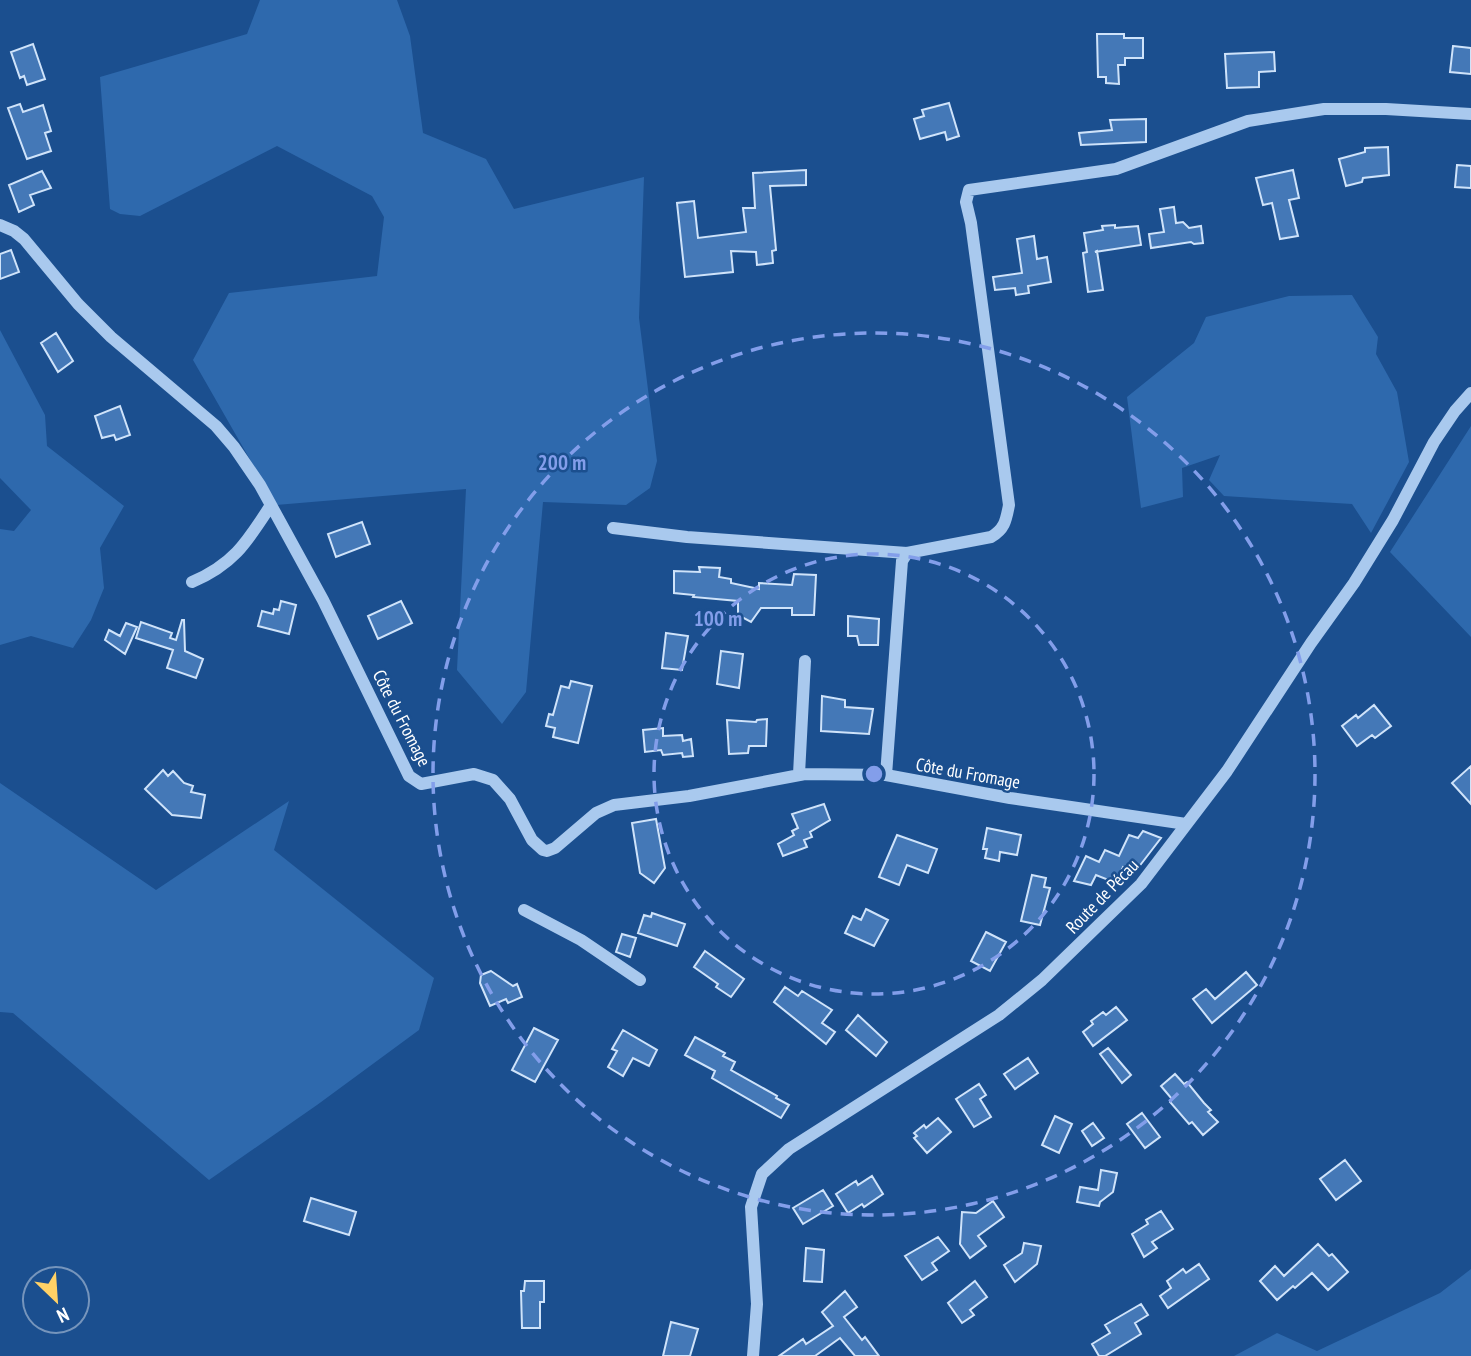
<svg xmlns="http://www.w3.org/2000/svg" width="1471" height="1356" font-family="'PT Sans Narrow',sans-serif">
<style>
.green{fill:#2e69ad}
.building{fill:#4478b7;stroke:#cfe3fa;stroke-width:2}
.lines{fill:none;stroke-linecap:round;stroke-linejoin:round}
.minor{stroke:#a9c9ee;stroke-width:12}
.ring{fill:none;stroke:#839eea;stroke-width:3.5;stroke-dasharray:12 9}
.labels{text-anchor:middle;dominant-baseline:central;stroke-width:5;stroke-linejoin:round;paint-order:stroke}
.street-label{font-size:18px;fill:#fff;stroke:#1b4f8f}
.centre{fill:#839eea;stroke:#1b4f8f;stroke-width:3.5}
.ring-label{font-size:21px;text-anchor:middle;font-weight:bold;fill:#839eea;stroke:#1b4f8f;stroke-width:5;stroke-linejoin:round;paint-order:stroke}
</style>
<rect width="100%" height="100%" fill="#1b4f8f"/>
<path class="green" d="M260,0H397L410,36L423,133L486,159L514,209L644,177L639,318L657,461L650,488L626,505L543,502L526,692L502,724L457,670L466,489L276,505L193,360L229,293L377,276L384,217L372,196L277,146L140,216L120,214L110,209L100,77L247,34Z
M1352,295L1378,337L1376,354L1397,392L1409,462L1371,533L1352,504L1224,496L1209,480L1220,455L1182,468L1183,497L1141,508L1127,397L1194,343L1206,317L1289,296Z
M0,330L45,415L47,446L124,506L100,548L104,588L91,620L73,648L31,636L0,645V529L14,531L31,510L0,478Z
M1471,426V637L1390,552Z
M0,783L156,890L289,801L274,850L434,978L419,1030L317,1105L209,1180L13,1013L0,1012Z
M1471,1269V1356H1234L1277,1333L1317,1351L1440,1293Z"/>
<path class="building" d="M1097,34H1124V38H1143V58H1125V65H1118L1119,84L1106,83V77H1098Z
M33,44L45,79L27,85L24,76L20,78L11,52Z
M1453,46L1471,48V74L1450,72Z
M1274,52L1275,71L1259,72V87L1227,88L1225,54Z
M949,103L959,136L947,140L945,132L920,139L914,119L924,116L922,110Z
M20,104L23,112L43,105L51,131L45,133L51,151L27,159L8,108Z
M1146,119V142L1081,145L1079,133L1112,130L1110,120Z
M1388,147L1389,175L1363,178L1362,182L1346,186L1339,159L1365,152V148Z
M1457,165L1471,166V188L1455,187Z
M806,170V185L770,186L776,250L772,251L773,263L757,265L756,252L731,251L733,272L685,277L677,203L694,201L698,238L746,232L743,208H755L753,173Z
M1293,170L1299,198L1289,200L1298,236L1280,239L1272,203L1263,205L1256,178Z
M42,171L51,188L30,195L34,205L19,212L9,185Z
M1174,207L1176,223L1183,222L1189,228L1201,226L1203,243L1194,244L1191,242L1151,248L1149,234L1164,232L1160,209Z
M1115,225V228L1138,226L1141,245L1095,252L1097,251L1103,290L1088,292L1083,253L1087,252L1084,233L1103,230L1102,226Z
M1034,236L1037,259L1047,257L1051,282L1028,286L1029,293L1016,295L1015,288L995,290L993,277L1022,273L1017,239Z
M11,250L19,272L0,279V254Z
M56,333L73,361L58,372L41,343Z
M120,406L130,435L116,440L114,435L102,438L95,416Z
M362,522L370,544L336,557L328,534Z
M699,567L720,568L719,577L731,579V583L759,589V583L792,585L794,574L816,575L814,615H792V608H761L751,622L738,615V601L693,597L694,595L674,593V571L700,572Z
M281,601L296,605L289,634L258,626L262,611L273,614L274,609L279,610Z
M401,601L412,623L378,639L368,616Z
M848,616L879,619L878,645H859L857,636H848Z
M182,620H184L185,651L203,659L196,678L167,668L173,650L136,638L141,622L172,633L170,638L176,640Z
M126,623L137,627L125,654L105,640L109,630L120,636Z
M666,633L688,636L682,670L662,668Z
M721,651L743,654L739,688L717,684Z
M571,681L592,686L578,743L553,737L555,728L546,726L549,714L553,715L561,686L569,688Z
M822,696L845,700V707L873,709L869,734L821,731Z
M1374,705L1391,726L1375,738L1372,735L1357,746L1342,726L1356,715L1358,718Z
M767,719L766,746H749L748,753L729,754L727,720L756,722L757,720Z
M663,728V736L682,735L683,741L691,739L693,756L683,757L682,753L663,755L661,750L645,752L643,730Z
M1471,766V804L1452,783Z
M163,770L168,776L173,771L184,783L193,786L191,792L205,795L201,818L172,815L145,789Z
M824,804L830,820L810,832L812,837L804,840L807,847L783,856L778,844L794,835L792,831L798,828L792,814Z
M656,819L665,868L654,883L640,873L632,823Z
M987,828L1021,835L1017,855L1000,852L999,861L985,858L987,849H983Z
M1143,831L1161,838L1138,868L1132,864L1128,869L1123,867L1116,883L1096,875L1091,885L1074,881L1086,856L1099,862L1105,850L1119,856L1129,835L1138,838Z
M897,835L937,849L928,873L907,865L899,885L879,877Z
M1032,875L1046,878L1044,887L1050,888L1040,925L1021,921Z
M866,909L888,920L874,946L845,933L853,916L861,920Z
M652,913L685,924L677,946L638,933L644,915L651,917Z
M986,932L1006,942L990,971L971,961Z
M622,934L636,938L630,957L616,952Z
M705,951L744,979L731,997L716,987L718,984L694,967Z
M491,971L513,986L517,984L522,997L508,1003L506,999L490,1006L480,983L481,975Z
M1246,972L1257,985L1212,1023L1193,999L1206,989L1215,999Z
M785,987L798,996L802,991L832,1010L822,1023L835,1032L826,1044L774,1002Z
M1116,1007L1127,1020L1093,1046L1083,1032L1093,1024L1091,1021L1103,1012L1106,1015Z
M858,1015L887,1042L876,1056L846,1030Z
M534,1028L558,1040L535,1082L512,1070Z
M623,1030L657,1050L649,1066L633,1058L623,1076L608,1067L617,1051L612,1049Z
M695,1037L725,1053L723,1056L735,1062L731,1070L777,1096L776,1098L789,1105L781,1118L712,1078L715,1071L685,1055Z
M1108,1048L1131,1075L1122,1083L1100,1054Z
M1028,1058L1038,1073L1015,1089L1004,1074Z
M1175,1074L1184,1084L1187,1082L1204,1103L1211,1110L1208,1112L1218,1122L1203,1135L1192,1122L1189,1124L1170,1102L1172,1099L1161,1086Z
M979,1084L986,1095L980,1099L991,1117L974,1127L956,1099Z
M1142,1113L1160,1137L1145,1148L1127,1124Z
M1055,1116L1072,1124L1059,1153L1042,1145Z
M938,1118L951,1132L927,1153L914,1138L917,1136L914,1133L924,1125L926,1128Z
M1093,1123L1104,1138L1092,1146L1082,1131Z
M1345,1160L1361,1181L1336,1200L1320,1179Z
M1101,1170L1117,1173L1113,1192L1100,1202L1099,1206L1077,1202L1080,1187L1098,1190Z
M872,1176L883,1194L864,1207L862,1204L848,1213L836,1194L856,1181L858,1185Z
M823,1190L833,1206L803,1224L793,1208Z
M311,1198L356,1212L349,1235L304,1221Z
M993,1201L1004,1217L978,1236L986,1246L970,1258L960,1244L962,1212L976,1213Z
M1161,1211L1173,1229L1152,1242L1157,1248L1144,1257L1132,1234L1148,1224L1146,1220Z
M938,1237L949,1251L932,1263L937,1270L922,1280L905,1256Z
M1024,1243L1041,1246L1037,1264L1015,1282L1004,1265L1022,1253Z
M1318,1244L1329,1256L1332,1254L1348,1272L1328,1290L1312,1273L1295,1288L1293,1286L1277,1300L1260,1281L1275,1266L1284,1276Z
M806,1248L824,1250L822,1282L804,1281Z
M1199,1264L1209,1279L1168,1308L1160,1296L1171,1288L1167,1281L1183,1269L1186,1273Z
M525,1281H544V1302H540V1328H522L521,1291H524Z
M975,1281L987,1297L970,1310L974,1315L962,1323L948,1303Z
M845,1291L857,1307L844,1317L862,1340L865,1337L879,1356H855L840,1338L815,1356H779L803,1339L806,1344L833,1326L822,1312Z
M1141,1304L1148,1315L1135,1323L1141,1334L1105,1356H1099L1092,1344L1110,1333L1105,1325Z
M671,1322L698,1329L690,1356H663Z"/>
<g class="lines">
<path class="minor" d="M0,225L14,231L24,239L78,304L111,337L216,426L234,447L260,485L323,600L409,776L421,784L474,774L493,780L510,799L532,840L543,850L547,851L555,848L596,813L614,805L689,796L805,774L886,775L1010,798L1186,824
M613,528L687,537L907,553
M192,582C234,564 247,542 271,505
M799,774L805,661
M886,775L902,561L907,553L991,537C1005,529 1006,520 1009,505L971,223L966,202L969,190L1116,169L1248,121L1324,109H1386L1471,114
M524,910L581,940L640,980
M753,1356L757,1304L751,1207L762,1174L789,1149L999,1015L1042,980L1141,884L1227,771L1311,643L1354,583L1393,520L1434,442L1455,411L1471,393"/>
</g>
<g class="ring">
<circle cx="874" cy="774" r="220"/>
<circle cx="874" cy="774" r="441"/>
</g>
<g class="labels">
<g class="street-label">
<text transform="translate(402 718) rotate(63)">Côte du Fromage</text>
<text transform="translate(968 773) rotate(10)">Côte du Fromage</text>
<text transform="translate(1102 896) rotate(-46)">Route de Pécau</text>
</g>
</g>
<circle cx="874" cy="774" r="10" class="centre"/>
<g class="ring-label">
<text x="562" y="470">200 m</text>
<text x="718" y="626">100 m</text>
</g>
<g transform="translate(56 1300) rotate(155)"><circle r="33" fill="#1b4f8f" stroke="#7695bc" stroke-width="2"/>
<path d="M0-5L12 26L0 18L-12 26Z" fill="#ffd166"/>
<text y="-10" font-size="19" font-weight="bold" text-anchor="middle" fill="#ffffff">N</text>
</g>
</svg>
